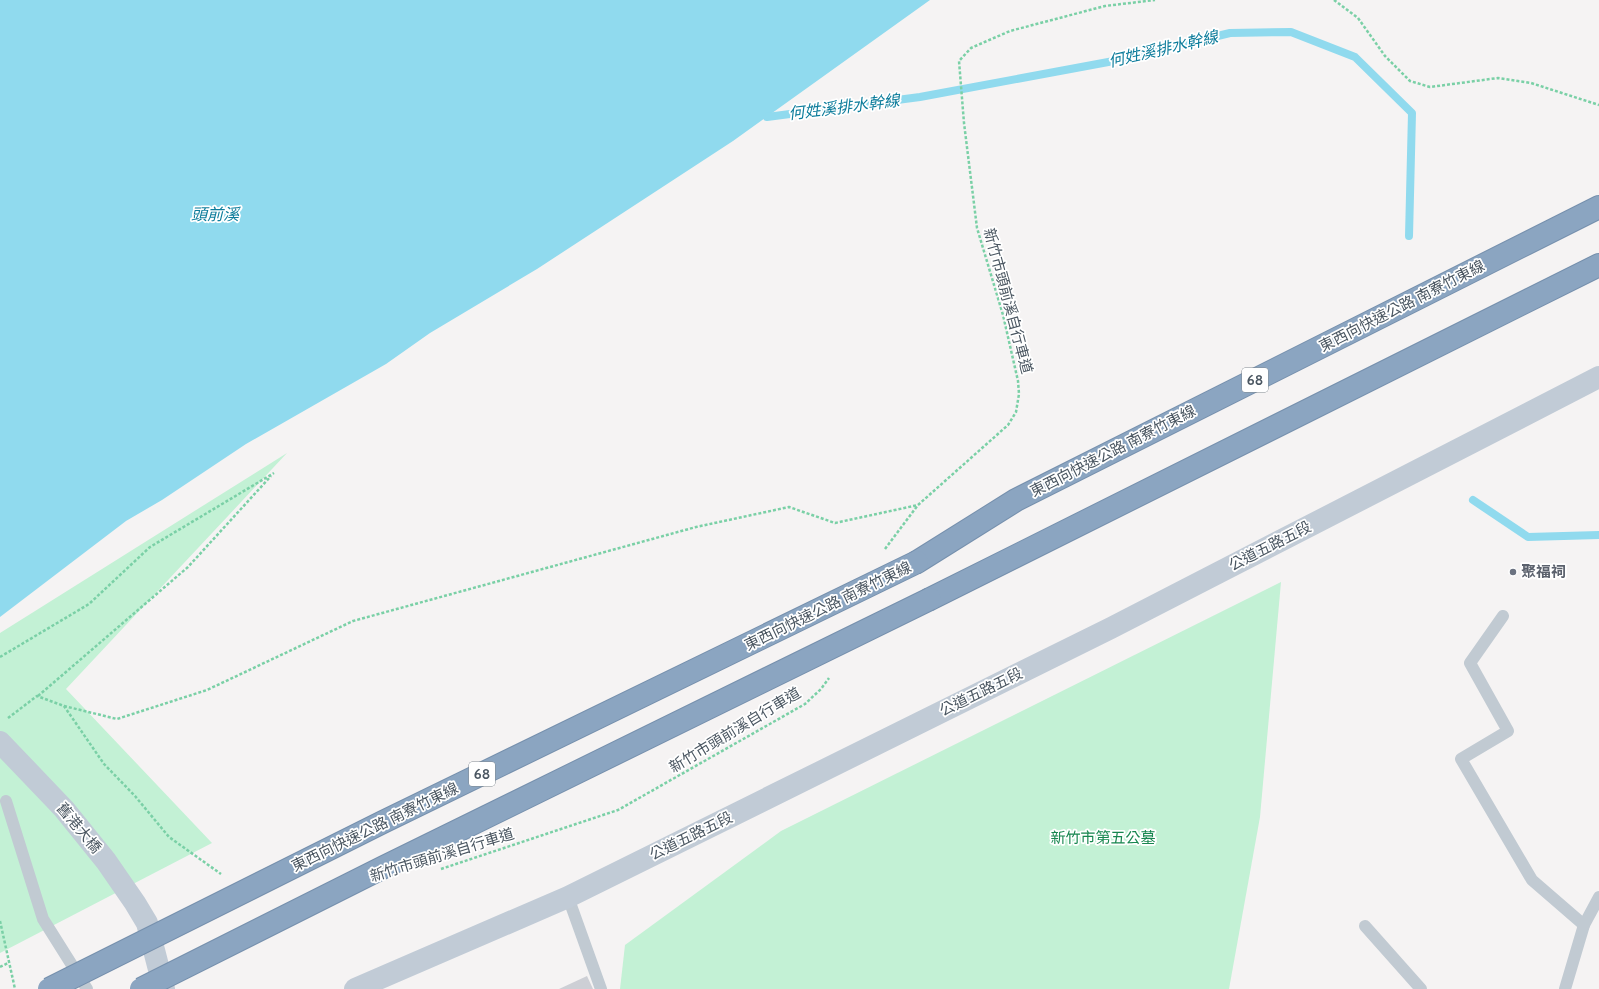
<svg xmlns="http://www.w3.org/2000/svg" width="1599" height="989" viewBox="0 0 1599 989" font-family="Cabin,'Noto Sans TC',sans-serif">
	<style>
		.green { fill: #c3f1d5 }
		.water { fill: #90daee }
		.lines { fill: none; stroke-linecap: round; stroke-linejoin: round }
		.stream { stroke: #90daee; stroke-width: 8 }
		.building { fill: #cdcfd5 }
		.highway-casing { stroke: #7690ad; stroke-width: 24 }
		.path { stroke: #7ad0a6; stroke-width: 2.5; stroke-dasharray: 3 2; stroke-linecap: butt }
		.lane { stroke: #c1cad2; stroke-width: 12 }
		.secondary { stroke: #c1cbd6; stroke-width: 22 }
		.highway { stroke: #8ba5c1; stroke-width: 22 }
		.highway-bridge-casing { stroke: #7690ad; stroke-width: 24; stroke-linecap: butt }
		.highway-bridge { stroke: #8ba5c1; stroke-width: 22 }
		.worship-dot { fill: #6b7280; stroke: #fff; stroke-width: 1.5 }
		.labels { text-anchor: middle; dominant-baseline: central; stroke-width: 3.5; stroke-linejoin: round; paint-order: stroke }
		.shield { fill: #fff; stroke: #808990; stroke-width: 1 }
		.shield-label { font-size: 14px; font-weight: bold; fill: #4a5661 }
		.street-label { font-size: 15px; fill: #4a5661; stroke: #fff }
		.worship-label { font-size: 15px; font-weight: bold; fill: #5b616d; stroke: #fff; text-anchor: start }
		.park-label { font-size: 15px; fill: #17864f; stroke: #fff }
		.water-label { font-size: 16px; font-style: italic; fill: #0c7c9b; stroke: #fff }
	</style>
	<rect width="100%" height="100%" fill="#f5f3f3"/>
	<g class="green">
		<polygon points="287,453 66,689 212,843 0,953 0,633"/>
		<polygon points="1281,582 1260,817 1229,989 620,989 625,945 781,831"/>
	</g>
	<polygon class="water" points="0,0 930,0 733,141 537,269 430,333 386,364 246,444 162,500 126,521 0,617"/>
	<g class="lines">
		<g class="stream">
			<polyline points="767,117 920,97 1119,60 1230,33 1291,32 1355,57 1412,113 1409,236"/>
			<polyline points="1473,500 1528,537 1599,535"/>
		</g>
	</g>
	<polygon class="building" points="587,976 593,989 559,989"/>
	<g class="lines">
		<g class="highway-casing">
			<g id="highway">
				<polyline points="917,562 1016,500 1599,207"/>
				<polyline points="930,599 1599,265"/>
			</g>
		</g>
		<g class="path">
			<polyline points="1334,0 1358,18 1385,56 1410,81 1430,87 1498,78 1531,83 1599,105"/>
			<polyline points="885,549 918,505 1008,425 1016,412 1019,394 1018,381 1003,315 977,228 964,123 959,61 971,48 1010,31 1105,6 1155,0"/>
			<polyline points="0,657 89,604 150,547 274,473"/>
			<polyline points="38,696 188,567 271,476"/>
			<polyline points="64,706 117,719 207,690 353,621 696,527 789,507 835,523 918,505"/>
			<polyline points="8,718 37,696 64,706 104,764 135,796 169,837 221,874"/>
			<polyline points="441,869 618,810 805,704 821,689 829,678"/>
			<polyline points="0,921 15,989"/>
			<polyline points="0,967 8,963"/>
		</g>
		<g class="lane">
			<polyline points="1503,616 1470,663 1508,731 1461,759 1532,880 1584,925"/>
			<polyline points="6,801 43,919 87,989"/>
			<polyline points="568,897 601,989"/>
			<polyline points="1365,926 1421,989"/>
			<polyline points="1565,989 1584,925 1599,897"/>
		</g>
		<g class="secondary">
			<polyline points="0,742 64,809 106,861 135,903 147,923 164,989"/>
			<polyline points="355,989 568,897 1111,628 1599,377"/>
		</g>
		<use href="#highway" class="highway"/>
		<g class="highway-bridge-casing">
			<g id="highway-bridge">
				<polyline points="49,989 383,822 917,562"/>
				<polyline points="141,989 384,867 930,599"/>
			</g>
		</g>
		<use href="#highway-bridge" class="highway-bridge"/>
	</g>
	<circle class="worship-dot" cx="1513" cy="572" r="4"/>
	<g class="labels">
		<g class="shield">
			<rect x="1242" y="368" width="26" height="24" rx="3"/>
			<rect x="469" y="762" width="26" height="24" rx="3"/>
		</g>
		<g class="shield-label">
			<text x="1255" y="380">68</text>
			<text x="482" y="774">68</text>
		</g>
		<g class="street-label">
			<text transform="translate(1008 301) rotate(75)">新竹市頭前溪自行車道</text>
			<text transform="translate(1402 306) rotate(-27)">東西向快速公路 南寮竹東線</text>
			<text transform="translate(1113 451) rotate(-27)">東西向快速公路 南寮竹東線</text>
			<text transform="translate(1270 546) rotate(-27)">公道五路五段</text>
			<text transform="translate(828 606) rotate(-26)">東西向快速公路 南寮竹東線</text>
			<text transform="translate(981 692) rotate(-26)">公道五路五段</text>
			<text transform="translate(735 730) rotate(-31)">新竹市頭前溪自行車道</text>
			<text transform="translate(375 827) rotate(-26)">東西向快速公路 南寮竹東線</text>
			<text transform="translate(79 828) rotate(50)">舊港大橋</text>
			<text transform="translate(691 836) rotate(-26)">公道五路五段</text>
			<text transform="translate(442 855) rotate(-17)">新竹市頭前溪自行車道</text>
		</g>
		<g class="worship-label">
			<text x="1521" y="572">聚福祠</text>
		</g>
		<g class="park-label">
			<text x="1103" y="838">新竹市第五公墓</text>
		</g>
		<g class="water-label">
			<text transform="translate(1163 49) rotate(-13)">何姓溪排水幹線</text>
			<text transform="translate(844 107) rotate(-7)">何姓溪排水幹線</text>
			<text x="215" y="214">頭前溪</text>
		</g>
	</g>
</svg>
